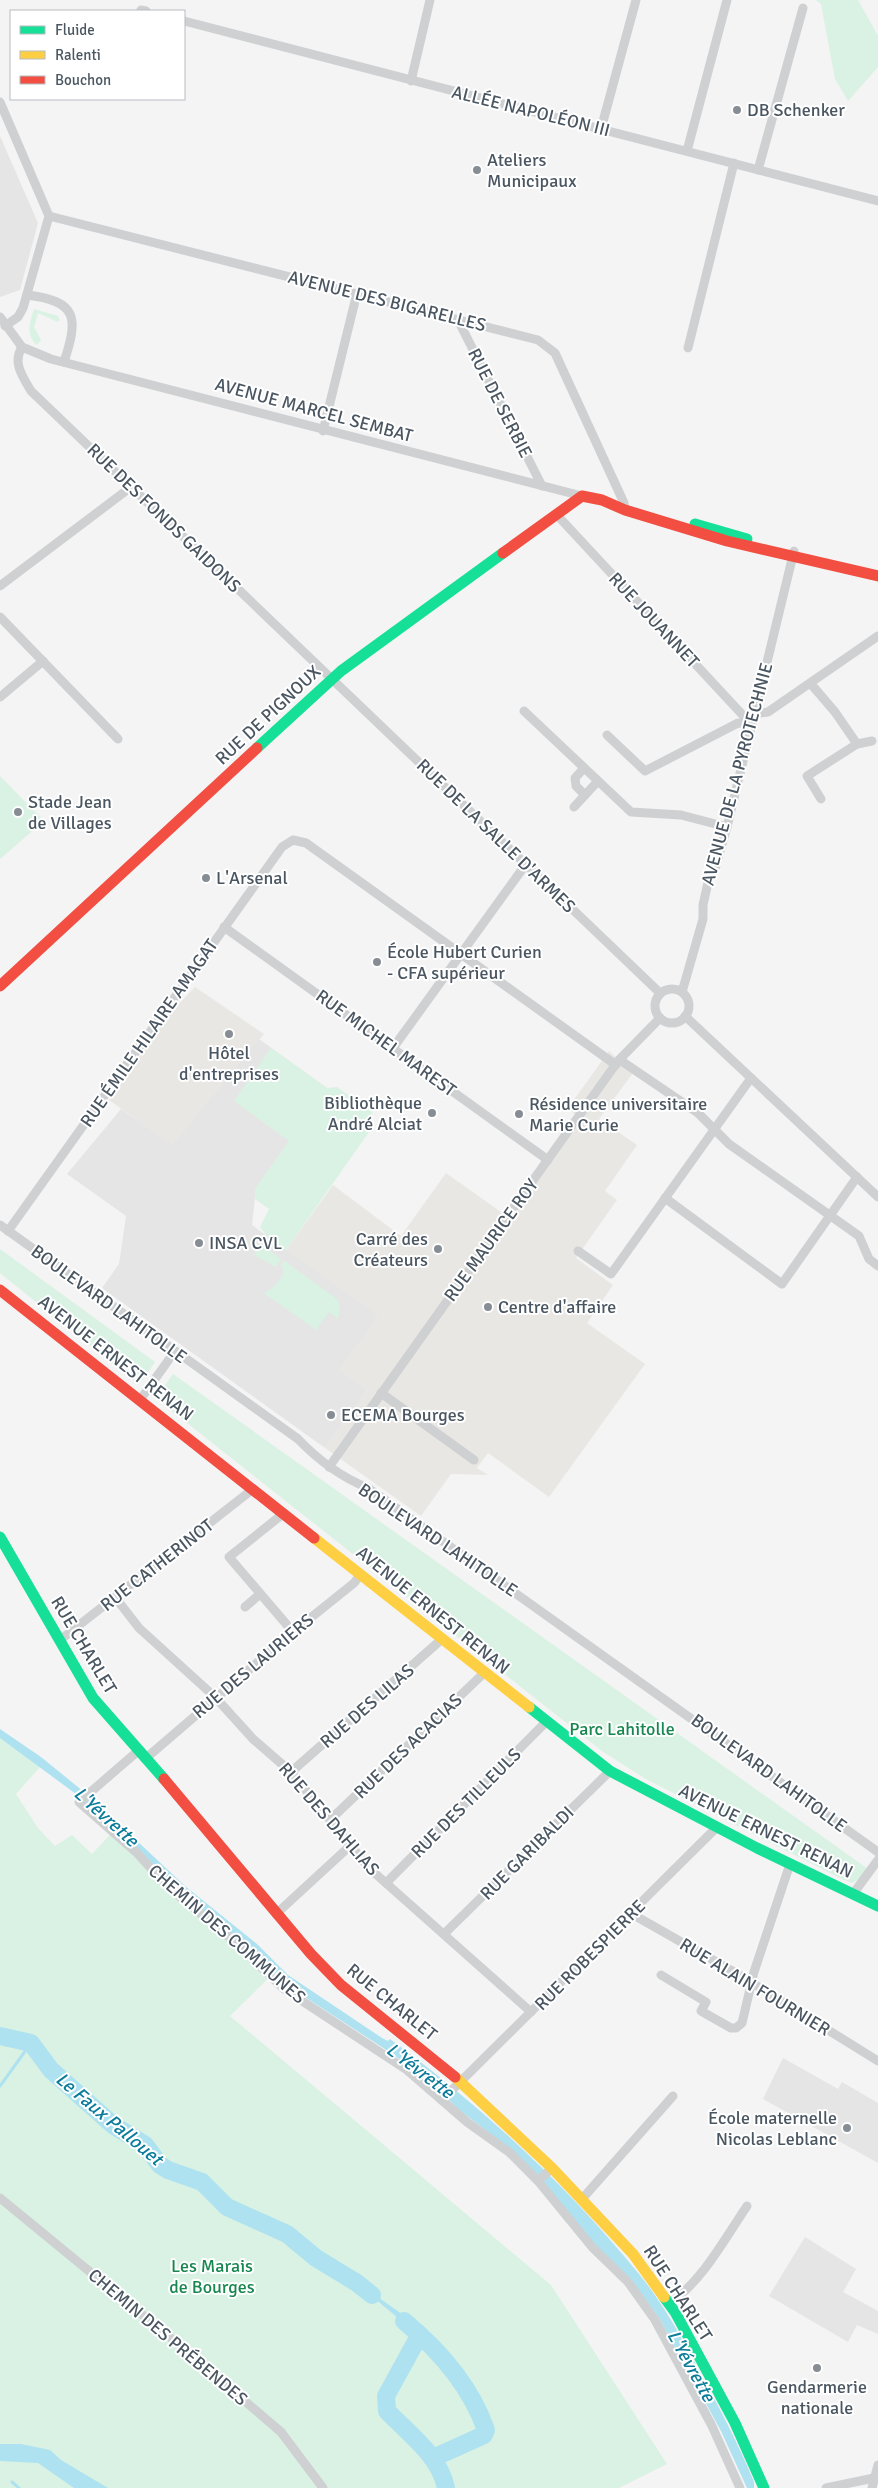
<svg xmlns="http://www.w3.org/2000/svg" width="878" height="2488" viewBox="0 0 878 2488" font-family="Signika,sans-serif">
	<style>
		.commercial { fill: #e8e7e3 }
		.education { fill: #e6e5e6 }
		.green { fill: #d9f2e3 }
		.water { fill: #aee2f0 }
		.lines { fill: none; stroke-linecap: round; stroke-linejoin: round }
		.stream { stroke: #aee2f0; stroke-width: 3 }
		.river { stroke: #aee2f0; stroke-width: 18 }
		.street { stroke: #ced0d2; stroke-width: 9 }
		.fast { stroke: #16e098; stroke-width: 11 }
		.slow { stroke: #ffcf43; stroke-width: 11 }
		.jam { stroke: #f24e42; stroke-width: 11 }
		.poi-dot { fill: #868d94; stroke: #fff; stroke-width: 2 }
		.labels { text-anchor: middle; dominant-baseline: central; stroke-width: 4; stroke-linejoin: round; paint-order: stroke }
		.poi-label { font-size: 18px; fill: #4a5661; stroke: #fff; text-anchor: start }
		.street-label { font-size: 18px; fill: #4a5661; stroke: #fff }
		.park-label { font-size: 18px; fill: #17864f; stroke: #fff }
		.water-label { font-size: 19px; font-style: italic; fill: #0c7c9b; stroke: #fff }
	</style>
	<rect width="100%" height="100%" fill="#f4f4f4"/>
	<g class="commercial">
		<polygon points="195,987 264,1034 173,1146 109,1100 171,1012"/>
		<polygon points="609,1051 633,1073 599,1119 637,1145 605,1191 617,1200 576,1258 613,1285 587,1323 645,1364 549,1497 488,1453 477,1468 488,1475 451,1474 421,1516 325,1448 367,1390 339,1369 286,1250 333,1185 401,1236 446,1173 508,1217 578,1117 568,1108"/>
	</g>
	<g class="education">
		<polygon points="0,136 38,223 20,290 0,297"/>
		<polygon points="259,1039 327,1088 256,1188 252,1225 378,1316 339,1369 367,1390 325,1448 102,1288 119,1264 126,1216 67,1174 121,1109 173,1145"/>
		<polygon points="783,2058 838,2089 842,2082 878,2103 878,2163 763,2099"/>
		<polygon points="805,2237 856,2269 843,2292 878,2311 878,2334 857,2325 848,2342 769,2296"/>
	</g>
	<g class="green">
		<polygon points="816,0 858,0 878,36 878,67 848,101 835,79 821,4"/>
		<path d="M34,309L58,316L60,320L58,322L38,313L34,327L41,340L37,345C25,335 30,322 34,309Z"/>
		<polygon points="0,776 44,821 0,859"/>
		<polygon points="271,1048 327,1088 337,1087 373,1112 361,1125 369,1132 286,1250 267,1236 260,1227 269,1209 255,1199 256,1188 289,1141 234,1101"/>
		<polygon points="259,1243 281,1259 276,1267 254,1255"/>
		<polygon points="0,1249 155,1362 141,1382 137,1383 0,1273"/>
		<path d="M283,1260L337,1299L340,1306L338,1319L329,1312L316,1330L264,1293C274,1288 279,1282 284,1272L281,1267Z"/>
		<polygon points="173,1374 868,1869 861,1878 852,1883 844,1880 644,1778 602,1751 158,1400 157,1396"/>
		<polygon points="0,1732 33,1758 40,1767 16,1794 38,1828 55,1846 72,1835 92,1854 118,1826 274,1966 274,1973 230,2016 551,2285 667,2464 619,2488 0,2488"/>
	</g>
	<g class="water">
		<path d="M0,1729L41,1757L89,1796L185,1886L257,1944L288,1975L382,2038L388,2041L390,2039C481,2106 567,2185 639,2274C663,2303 681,2337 699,2370C719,2407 738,2443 754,2482V2488H747L721,2431L659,2318L631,2280L591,2240L512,2150L458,2109L433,2084L394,2055L288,1986L250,1949L209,1917L80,1797L0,1738Z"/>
		<polygon points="32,2039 51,2062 115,2120 148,2142 164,2163 196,2171 230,2203 286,2227 335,2265 352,2273 382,2300 409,2319 464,2380 480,2405 490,2433 490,2436 440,2456 450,2488 446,2488 445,2478 434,2457 487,2433 480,2412 465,2385 422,2338 350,2278 317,2259 283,2231 230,2210 200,2180 164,2168 145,2146 111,2124 29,2045"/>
		<polygon points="0,2444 21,2444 50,2450 61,2460 108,2488 74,2488 38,2463 0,2461"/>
	</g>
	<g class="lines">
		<g class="stream">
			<polyline points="0,2086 31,2043"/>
			<polyline points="12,2482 19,2488"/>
		</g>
		<g class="river">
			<polyline points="0,2036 31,2043 51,2070 113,2125 145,2145 160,2165 168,2170 202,2182 227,2207 287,2234 316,2258 357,2283 372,2295"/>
			<path d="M404,2321C439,2350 471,2387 486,2430L484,2435L433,2458"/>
			<path d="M419,2336L386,2396L387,2411C409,2434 439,2455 446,2488"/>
		</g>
		<g class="street">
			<polyline points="141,10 146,11"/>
			<polyline points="184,21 878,201"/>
			<polyline points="411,81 430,0"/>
			<polyline points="0,102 49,216 23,308 18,317 5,326"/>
			<polyline points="601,129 636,0"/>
			<polyline points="687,151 727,0"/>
			<polyline points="758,170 803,8"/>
			<polyline points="49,216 538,340 555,353 624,503 625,510"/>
			<path d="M27,295C79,301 78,319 64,362"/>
			<polyline points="0,317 22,347 51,359 582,496"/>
			<polyline points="458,320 542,486"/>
			<path d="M22,347C12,363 23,377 31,391L660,993"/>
			<polyline points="688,348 734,163"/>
			<polyline points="323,431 357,293"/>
			<polyline points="557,515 751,724"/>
			<polyline points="0,586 131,487"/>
			<polyline points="0,617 118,739"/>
			<polyline points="811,684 835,712 857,744 872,741"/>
			<polyline points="0,697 43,661"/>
			<polyline points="524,711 631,812 681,815 727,827"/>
			<polyline points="753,714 768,712 878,636"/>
			<polyline points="607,735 645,771 738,723 751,724"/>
			<polyline points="584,768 575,778 576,786 585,795"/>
			<polyline points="821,799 807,776 857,744"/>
			<polyline points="574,807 598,781"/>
			<polyline points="224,927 548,1160"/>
			<circle cx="672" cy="1006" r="17"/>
			<polyline points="682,992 703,919 703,905 709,878 714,872 727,827 794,551"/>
			<polyline points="685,1016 878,1197"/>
			<polyline points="393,1048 526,864"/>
			<polyline points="620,1060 698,1113 729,1144 859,1236 869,1259 878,1266"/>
			<polyline points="665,1198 782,1284 857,1177"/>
			<path d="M0,1225L298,1439C318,1460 341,1477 368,1488L878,1852"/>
			<polyline points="8,1231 282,847 293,840 306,843 616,1065"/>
			<polyline points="578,1251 611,1274 751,1078"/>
			<polyline points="381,1393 474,1460"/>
			<polyline points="140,1400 175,1351"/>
			<polyline points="329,1467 618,1061 660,1018"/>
			<polyline points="284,1513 229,1557 293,1632"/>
			<polyline points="115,1597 139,1628 215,1697 253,1739 291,1772 369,1868 531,2012"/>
			<polyline points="245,1607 260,1594"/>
			<polyline points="60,1640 253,1489"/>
			<polyline points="138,1751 79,1802 136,1852 168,1887 234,1941 284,1989 407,2070 467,2122 509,2152 538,2181 592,2247 628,2282 655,2320 711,2424 740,2488"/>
			<polyline points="145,1759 293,1632 354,1583 361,1574"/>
			<polyline points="291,1772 442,1639"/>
			<polyline points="331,1819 484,1673"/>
			<polyline points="386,1883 546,1722"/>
			<polyline points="853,1894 878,1860"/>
			<polyline points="276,1914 351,1845"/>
			<polyline points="632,1914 741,1976 878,2061"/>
			<polyline points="444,1934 610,1771"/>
			<polyline points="661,1975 706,2002 701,2011 731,2028 736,2028 742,2023 754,1972 790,1864"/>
			<polyline points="442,2100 717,1827"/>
			<polyline points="538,2181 552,2168"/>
			<polyline points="0,2198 184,2349 281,2432 323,2488"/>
			<polyline points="582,2199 673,2096"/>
			<path d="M669,2304C703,2280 724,2240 747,2206"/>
			<polyline points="826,2488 874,2478"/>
			<polyline points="872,2488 878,2465"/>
		</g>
		<g class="fast">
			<polyline points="695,524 747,539"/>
			<polyline points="257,748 341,671 503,553"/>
			<polyline points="0,1537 93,1698 164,1779"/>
			<polyline points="529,1707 610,1771 757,1848 878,1906"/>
			<polyline points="664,2297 675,2312 735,2423 764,2488"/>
		</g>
		<g class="slow">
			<polyline points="314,1538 529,1707"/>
			<polyline points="455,2077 552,2168 633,2254 664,2297"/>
		</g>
		<g class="jam">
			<polyline points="503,553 582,496 602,500 625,510 727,541 878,576"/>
			<polyline points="0,986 257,748"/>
			<polyline points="0,1290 314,1538"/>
			<polyline points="164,1779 311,1954 341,1985 455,2077"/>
		</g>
	</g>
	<g class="poi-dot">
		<circle cx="737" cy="110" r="5"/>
		<circle cx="477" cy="170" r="5"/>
		<circle cx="18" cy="812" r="5"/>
		<circle cx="206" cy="878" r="5"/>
		<circle cx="377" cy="962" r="5"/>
		<circle cx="229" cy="1034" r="5"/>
		<circle cx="432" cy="1113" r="5"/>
		<circle cx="519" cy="1114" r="5"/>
		<circle cx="199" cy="1243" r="5"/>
		<circle cx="438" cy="1249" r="5"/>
		<circle cx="488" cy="1307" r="5"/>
		<circle cx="331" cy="1415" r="5"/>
		<circle cx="847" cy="2128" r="5"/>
		<circle cx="817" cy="2368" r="5"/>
	</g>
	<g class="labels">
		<g class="poi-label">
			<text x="747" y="110">DB Schenker</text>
			<text x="487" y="160">Ateliers<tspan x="487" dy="21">Municipaux</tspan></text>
			<text x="28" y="802">Stade Jean<tspan x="28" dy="21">de Villages</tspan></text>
			<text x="216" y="878">L'Arsenal</text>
			<text x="387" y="952">École Hubert Curien<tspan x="387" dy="21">- CFA supérieur</tspan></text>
			<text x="229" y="1053" text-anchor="middle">Hôtel<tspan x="229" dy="21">d'entreprises</tspan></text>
			<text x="422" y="1103" text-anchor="end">Bibliothèque<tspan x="422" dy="21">André Alciat</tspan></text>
			<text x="529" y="1104">Résidence universitaire<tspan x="529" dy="21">Marie Curie</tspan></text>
			<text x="428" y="1239" text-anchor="end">Carré des<tspan x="428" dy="21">Créateurs</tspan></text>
			<text x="209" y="1243">INSA CVL</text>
			<text x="498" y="1307">Centre d'affaire</text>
			<text x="341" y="1415">ECEMA Bourges</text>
			<text x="837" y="2118" text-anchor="end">École maternelle<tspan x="837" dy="21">Nicolas Leblanc</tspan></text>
			<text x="817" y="2387" text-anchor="middle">Gendarmerie<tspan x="817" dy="21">nationale</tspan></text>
		</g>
		<g class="street-label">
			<text transform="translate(531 111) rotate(14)">ALLÉE NAPOLÉON III</text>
			<text transform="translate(387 301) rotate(14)">AVENUE DES BIGARELLES</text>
			<text transform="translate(500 403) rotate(63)">RUE DE SERBIE</text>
			<text transform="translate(314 410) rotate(15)">AVENUE MARCEL SEMBAT</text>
			<text transform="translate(164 518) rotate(44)">RUE DES FONDS GAIDONS</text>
			<text transform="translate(654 620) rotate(47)">RUE JOUANNET</text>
			<text transform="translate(268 715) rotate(-43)">RUE DE PIGNOUX</text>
			<text transform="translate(737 774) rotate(-75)">AVENUE DE LA PYROTECHNIE</text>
			<text transform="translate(496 836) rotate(44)">RUE DE LA SALLE D'ARMES</text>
			<text transform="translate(149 1033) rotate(-55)">RUE ÉMILE HILAIRE AMAGAT</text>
			<text transform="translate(386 1043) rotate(36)">RUE MICHEL MAREST</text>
			<text transform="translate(491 1240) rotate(-54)">RUE MAURICE ROY</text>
			<text transform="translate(109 1304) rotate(36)">BOULEVARD LAHITOLLE</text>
			<text transform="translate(116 1358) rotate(38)">AVENUE ERNEST RENAN</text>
			<text transform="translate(438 1540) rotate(34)">BOULEVARD LAHITOLLE</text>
			<text transform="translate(157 1565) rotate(-38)">RUE CATHERINOT</text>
			<text transform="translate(433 1610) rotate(39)">AVENUE ERNEST RENAN</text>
			<text transform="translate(84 1645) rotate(59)">RUE CHARLET</text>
			<text transform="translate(253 1666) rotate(-40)">RUE DES LAURIERS</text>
			<text transform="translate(367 1706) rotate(-41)">RUE DES LILAS</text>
			<text transform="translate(408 1746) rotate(-44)">RUE DES ACACIAS</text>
			<text transform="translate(769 1773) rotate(36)">BOULEVARD LAHITOLLE</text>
			<text transform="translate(466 1803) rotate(-45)">RUE DES TILLEULS</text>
			<text transform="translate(329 1819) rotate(49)">RUE DES DAHLIAS</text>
			<text transform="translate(766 1831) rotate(26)">AVENUE ERNEST RENAN</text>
			<text transform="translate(527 1853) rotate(-45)">RUE GARIBALDI</text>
			<text transform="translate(227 1934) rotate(41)">CHEMIN DES COMMUNES</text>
			<text transform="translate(590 1955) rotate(-45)">RUE ROBESPIERRE</text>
			<text transform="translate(755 1987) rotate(31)">RUE ALAIN FOURNIER</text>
			<text transform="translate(392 2002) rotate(39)">RUE CHARLET</text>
			<text transform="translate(678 2293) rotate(57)">RUE CHARLET</text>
			<text transform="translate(168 2337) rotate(40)">CHEMIN DES PRÉBENDES</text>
		</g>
		<g class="park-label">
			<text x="622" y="1729">Parc Lahitolle</text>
			<text x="212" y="2266">Les Marais<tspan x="212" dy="21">de Bourges</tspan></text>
		</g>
		<g class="water-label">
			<text transform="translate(106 1817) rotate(42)">L'Yévrette</text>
			<text transform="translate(420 2071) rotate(37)">L'Yévrette</text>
			<text transform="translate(109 2119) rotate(40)">Le Faux Pallouet</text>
			<text transform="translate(691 2366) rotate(61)">L'Yévrette</text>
		</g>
	</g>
	<rect x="10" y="10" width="175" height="90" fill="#ffffff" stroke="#b7bbc0"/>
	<rect x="20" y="26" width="25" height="8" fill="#16e098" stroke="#b7bbc0"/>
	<text x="55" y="35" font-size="15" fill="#4a5661">Fluide</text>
	<rect x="20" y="51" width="25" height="8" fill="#ffcf43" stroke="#b7bbc0"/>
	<text x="55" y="60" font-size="15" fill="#4a5661">Ralenti</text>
	<rect x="20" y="76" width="25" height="8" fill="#f24e42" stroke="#b7bbc0"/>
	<text x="55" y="85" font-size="15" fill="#4a5661">Bouchon</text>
</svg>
